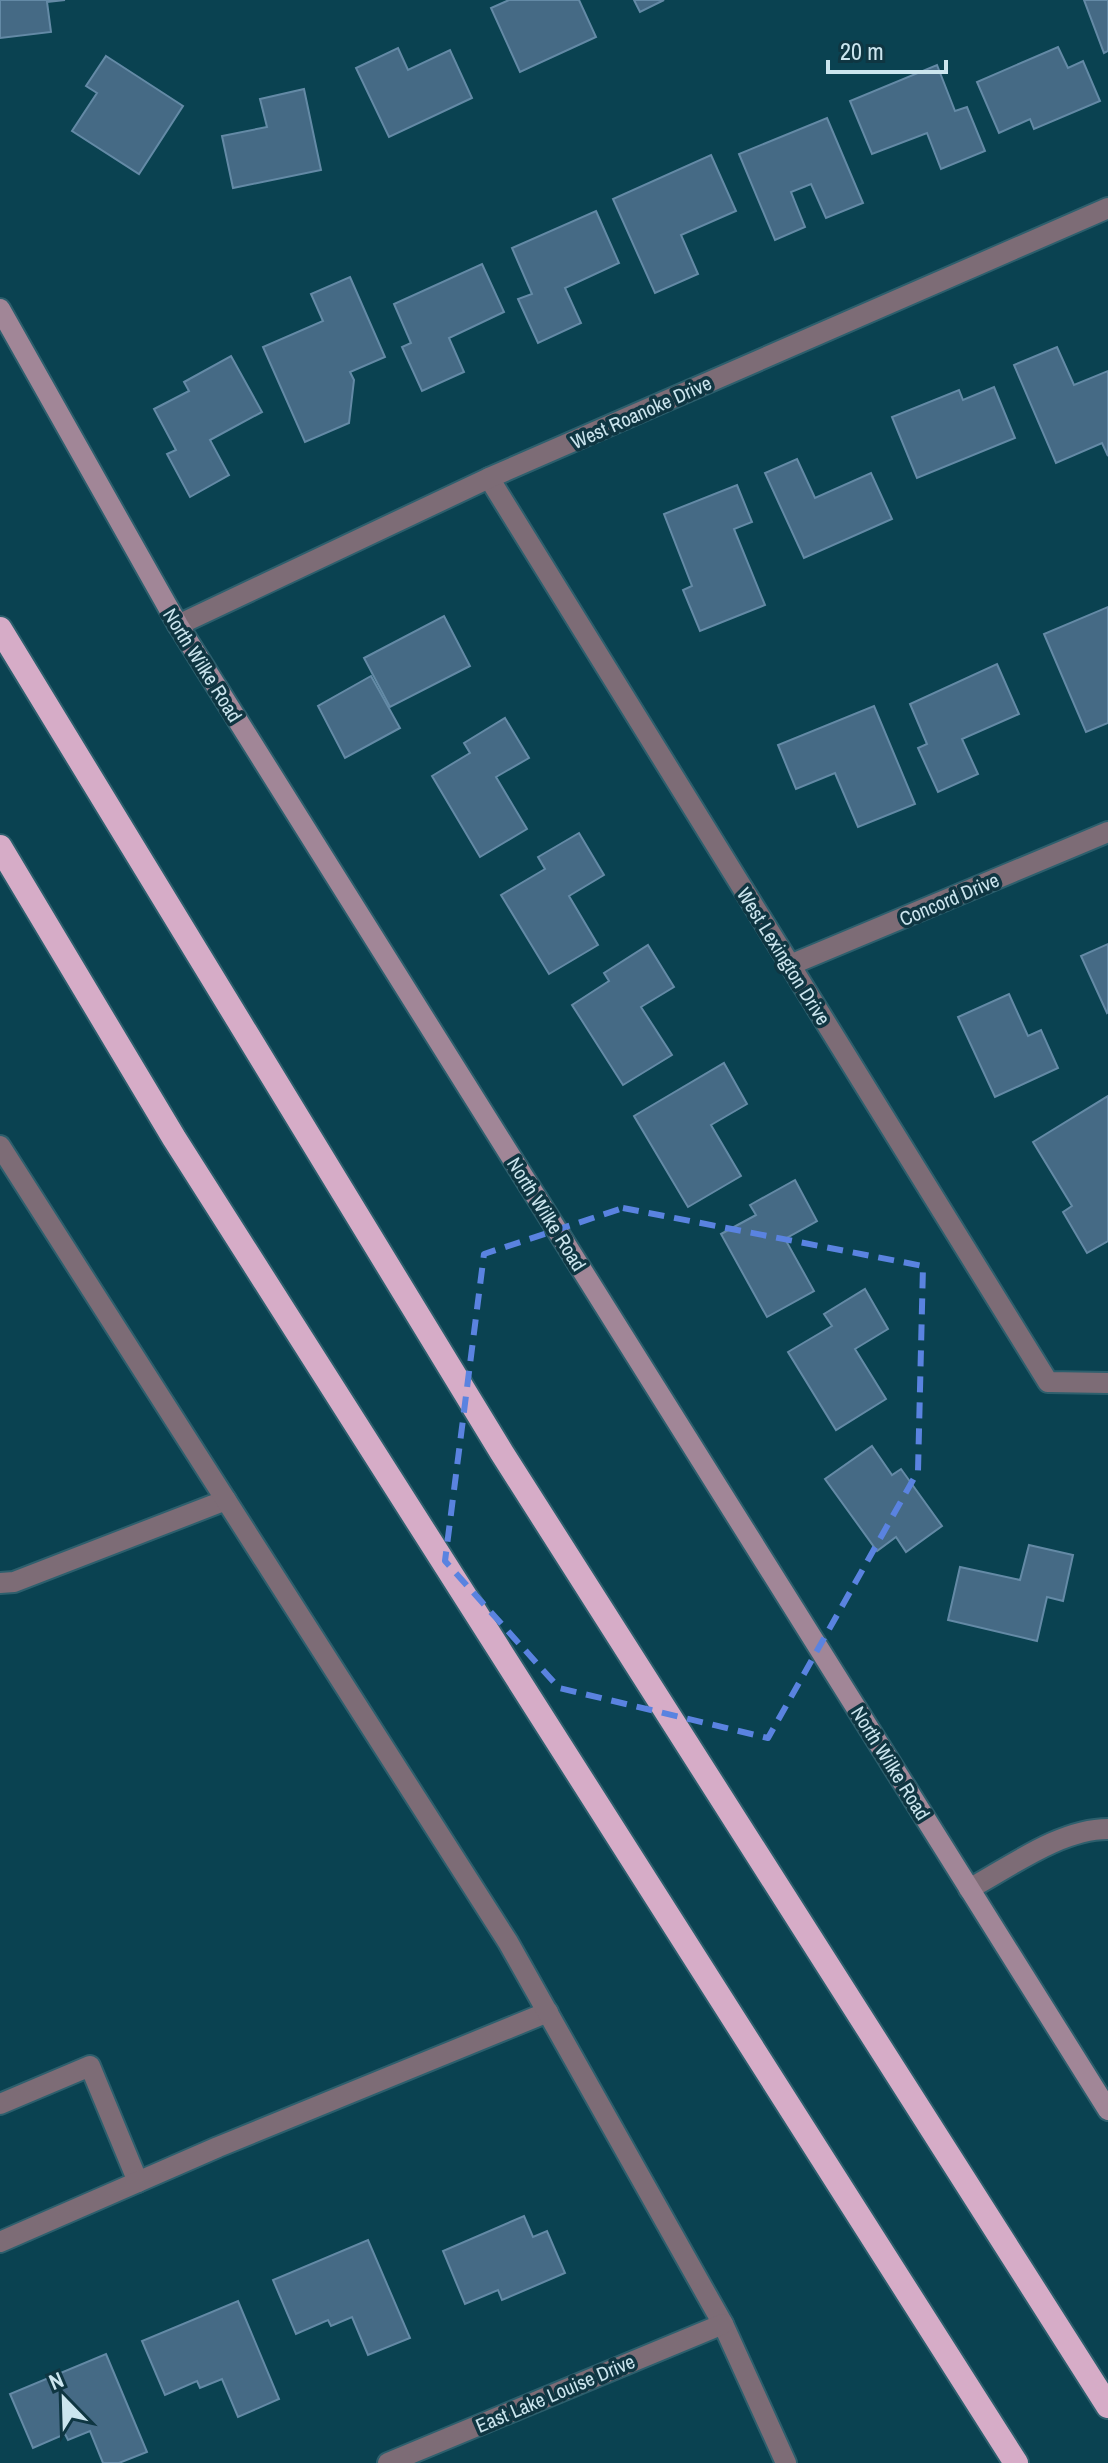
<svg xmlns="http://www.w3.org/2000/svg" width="1108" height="2463" viewBox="0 0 1108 2463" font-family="'Archivo Narrow',sans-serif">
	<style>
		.building { fill: #456a85; stroke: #648aa6; stroke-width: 2 }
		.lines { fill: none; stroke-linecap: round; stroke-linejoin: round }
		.lane-casing { stroke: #2d5f6d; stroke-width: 24 }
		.street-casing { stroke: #2d5f6d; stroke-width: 24 }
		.secondary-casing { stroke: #2d5f6d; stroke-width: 24 }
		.highway-casing { stroke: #2d5f6d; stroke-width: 28 }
		.lane { stroke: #7d6c76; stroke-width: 20 }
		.street { stroke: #7d6c76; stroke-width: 20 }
		.secondary { stroke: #a18697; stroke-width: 20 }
		.highway { stroke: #d6acc7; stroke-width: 24 }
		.marked { fill: none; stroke: #5a83e0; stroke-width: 6; stroke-dasharray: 16 10; stroke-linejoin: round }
		.labels { text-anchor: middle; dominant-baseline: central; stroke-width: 7; stroke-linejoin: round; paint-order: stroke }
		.street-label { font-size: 20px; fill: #cbe5ee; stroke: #0f3642 }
	</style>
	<rect width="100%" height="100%" fill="#0a4251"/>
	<g class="building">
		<polygon points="0,0 65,0 47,2 51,32 0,38"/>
		<polygon points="509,0 579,0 596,37 520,72 491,8"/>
		<polygon points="634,0 664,0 640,12"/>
		<polygon points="1084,0 1108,0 1108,51 1104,53"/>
		<polygon points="1058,47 1068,68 1083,61 1100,101 1034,129 1030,119 999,133 977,82"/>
		<polygon points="398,48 408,70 450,50 472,98 389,137 356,68"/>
		<polygon points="106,56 183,106 139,174 72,131 97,93 86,86"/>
		<polygon points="937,65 955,111 967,107 985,151 941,169 927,133 872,154 850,101"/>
		<polygon points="304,89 321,170 233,188 222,136 267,127 260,99"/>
		<polygon points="827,118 863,203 826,218 811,184 791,192 805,227 775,240 739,154"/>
		<polygon points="711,155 736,211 681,235 698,274 655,293 613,199"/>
		<polygon points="596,211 619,263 565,288 581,323 538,343 518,299 532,294 512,248"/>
		<polygon points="482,264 504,312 449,338 464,372 422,391 402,347 411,343 394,304"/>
		<polygon points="350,277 385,357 350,372 354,380 349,423 305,442 263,347 323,321 311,294"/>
		<polygon points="1057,347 1074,385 1108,371 1108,456 1102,443 1056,463 1014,365"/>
		<polygon points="231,356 262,412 210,440 229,475 190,497 167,454 176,450 154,409 189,391 184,382"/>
		<polygon points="994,387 1015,438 917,478 892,417 959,390 963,400"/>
		<polygon points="797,459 815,498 871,473 892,519 804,558 765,473"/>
		<polygon points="737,485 752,522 734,529 765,605 700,631 683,590 692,586 664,514"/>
		<polygon points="1108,607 1108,723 1086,732 1044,634"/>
		<polygon points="444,616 470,666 390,707 364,658"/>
		<polygon points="997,664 1019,714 962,739 978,774 938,792 918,748 927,744 910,704"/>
		<polygon points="371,676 400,728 345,758 318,706"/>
		<polygon points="874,706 915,804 858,827 835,773 796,789 778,745"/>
		<polygon points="505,718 529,758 496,777 527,829 480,857 432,776 470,753 464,743"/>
		<polygon points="579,833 604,875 569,896 598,945 549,974 501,895 545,869 538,857"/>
		<polygon points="1108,944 1108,1012 1107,1013 1081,956"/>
		<polygon points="648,945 674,987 641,1007 672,1055 623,1085 572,1005 609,981 604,973"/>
		<polygon points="1009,994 1028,1036 1041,1030 1058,1068 995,1097 958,1017"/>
		<polygon points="724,1063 747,1104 711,1125 741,1176 688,1207 634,1116"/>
		<polygon points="1108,1096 1108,1241 1087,1253 1063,1212 1072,1206 1033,1142"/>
		<polygon points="795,1180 817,1221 785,1239 814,1291 767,1317 721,1234 756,1215 750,1205"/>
		<polygon points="865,1289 888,1329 855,1349 886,1399 836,1430 788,1352 832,1326 824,1314"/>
		<polygon points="872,1446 892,1475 901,1469 942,1526 906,1552 896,1537 877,1551 825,1479"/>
		<polygon points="1029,1545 1073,1555 1063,1601 1047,1597 1037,1641 948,1620 960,1567 1020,1580"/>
		<polygon points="524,2216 533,2237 547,2231 565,2273 502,2300 498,2290 465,2304 443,2251"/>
		<polygon points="368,2240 410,2338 368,2355 352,2317 331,2326 328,2320 296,2334 273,2280"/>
		<polygon points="238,2301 279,2399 238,2417 222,2379 200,2388 197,2381 165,2395 142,2341"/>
		<polygon points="106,2354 147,2452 119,2463 103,2463 90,2431 68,2440 65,2434 33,2448 10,2394"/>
	</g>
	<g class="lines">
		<g class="lane-casing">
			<g id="lane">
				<polyline points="0,1583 14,1582 226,1500"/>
				<path d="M969,1889C1010,1867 1060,1829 1108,1829"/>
				<polyline points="0,2104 90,2066 138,2182"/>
				<polyline points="0,2242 218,2147 548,2012"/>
			</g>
		</g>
		<g class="street-casing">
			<g id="street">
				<polyline points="489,478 1048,1382 1108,1383"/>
				<polyline points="178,625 489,478 1108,208"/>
				<polyline points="790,965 1108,832"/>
				<polyline points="0,1146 508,1942 723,2324 786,2463"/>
				<polyline points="388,2463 723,2324"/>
			</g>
		</g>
		<g class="secondary-casing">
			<polyline id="secondary" points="0,309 178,625 1108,2110"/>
		</g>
		<g class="highway-casing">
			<g id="highway">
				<polyline points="0,629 502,1453 1108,2406"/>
				<polyline points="0,847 174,1138 1016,2463"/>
			</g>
		</g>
		<use href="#lane" class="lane"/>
		<use href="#street" class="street"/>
		<use href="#secondary" class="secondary"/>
		<use href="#highway" class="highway"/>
	</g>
	<path class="marked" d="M623,1208L923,1266L918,1471L768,1738L559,1688L445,1561L484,1254Z"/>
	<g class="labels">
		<g class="street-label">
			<text transform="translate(641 412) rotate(-24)">West Roanoke Drive</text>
			<text transform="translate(203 665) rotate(58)">North Wilke Road</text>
			<text transform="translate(949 899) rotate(-23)">Concord Drive</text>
			<text transform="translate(784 956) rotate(58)">West Lexington Drive</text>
			<text transform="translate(547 1214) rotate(58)">North Wilke Road</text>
			<text transform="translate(891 1763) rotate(58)">North Wilke Road</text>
			<text transform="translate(555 2393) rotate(-23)">East Lake Louise Drive</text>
		</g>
	</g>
	<g transform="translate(64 2399) rotate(337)" stroke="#0f3642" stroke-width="6" paint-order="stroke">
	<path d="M0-6L14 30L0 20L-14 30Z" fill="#cbe5ee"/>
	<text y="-12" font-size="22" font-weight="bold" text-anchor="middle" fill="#cbe5ee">N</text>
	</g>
	<path d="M828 60v12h118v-12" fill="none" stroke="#cbe5ee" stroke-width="4"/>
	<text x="840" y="60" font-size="24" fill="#cbe5ee" stroke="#0f3642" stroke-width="6" paint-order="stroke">20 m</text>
</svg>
